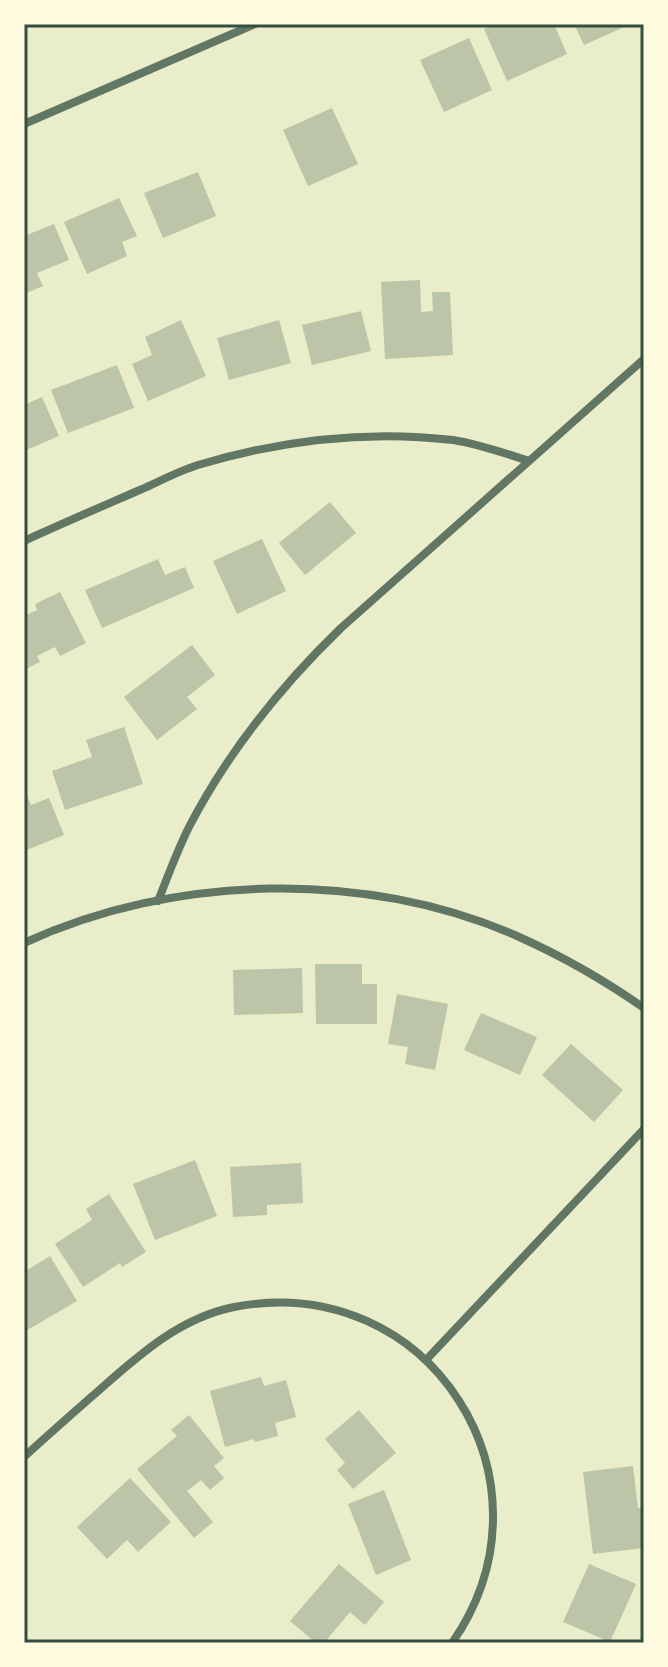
<svg xmlns="http://www.w3.org/2000/svg" width="668" height="1667" viewBox="0 0 668 1667" font-family="'Varela Round',sans-serif">
	<style>
		.building { fill: #bcc5a7 }
		.lines { fill: none; stroke-linecap: round; stroke-linejoin: round }
		.minor { stroke: #617663; stroke-width: 8 }
		.neatline { fill: none; stroke: #344e41; stroke-width: 3 }
	</style>
	<rect width="100%" height="100%" fill="#e9edc9"/>
	<g class="building">
		<polygon points="496,24 554,24 567,54 507,81 484,29"/>
		<polygon points="574,24 631,24 584,45"/>
		<polygon points="469,38 492,90 444,112 420,60"/>
		<polygon points="332,108 358,164 308,186 283,130"/>
		<polygon points="198,172 216,216 163,238 144,193"/>
		<polygon points="119,198 137,236 122,242 127,256 87,274 64,222"/>
		<polygon points="54,224 69,260 37,273 43,286 24,294 24,236"/>
		<polygon points="420,280 421,312 433,311 432,292 450,292 453,355 385,359 381,282"/>
		<polygon points="361,311 371,351 312,365 302,325"/>
		<polygon points="181,320 206,376 148,401 132,364 152,355 145,337"/>
		<polygon points="279,320 291,363 229,380 217,338"/>
		<polygon points="117,365 134,408 68,433 51,390"/>
		<polygon points="42,397 59,436 24,451 24,405"/>
		<polygon points="330,502 356,533 305,575 279,543"/>
		<polygon points="262,539 286,591 237,614 213,561"/>
		<polygon points="158,559 165,575 185,567 194,588 102,628 85,590"/>
		<polygon points="60,592 86,643 60,656 55,647 37,656 40,662 24,670 24,616 37,610 35,604"/>
		<polygon points="192,645 215,675 187,697 197,709 157,740 124,697"/>
		<polygon points="124,727 143,784 65,810 52,771 92,757 86,740"/>
		<polygon points="24,787 31,805 49,798 64,835 24,851"/>
		<polygon points="315,964 362,964 362,984 377,984 377,1024 316,1024"/>
		<polygon points="302,968 303,1013 234,1015 233,970"/>
		<polygon points="397,994 448,1004 435,1070 405,1064 408,1047 388,1044"/>
		<polygon points="481,1013 537,1037 520,1075 464,1050"/>
		<polygon points="571,1044 623,1090 594,1122 542,1075"/>
		<polygon points="195,1160 217,1216 155,1240 133,1184"/>
		<polygon points="301,1163 303,1203 267,1205 267,1215 233,1217 230,1167"/>
		<polygon points="109,1194 146,1252 122,1267 120,1263 83,1287 55,1244 92,1220 86,1209"/>
		<polygon points="50,1256 77,1301 24,1332 24,1272"/>
		<polygon points="261,1377 264,1386 286,1380 296,1417 275,1423 278,1436 255,1442 254,1439 225,1447 210,1391"/>
		<polygon points="359,1410 396,1453 353,1489 337,1470 345,1463 325,1439"/>
		<polygon points="189,1415 224,1458 214,1466 224,1478 210,1490 201,1480 187,1491 213,1522 194,1538 137,1469 177,1436 171,1430"/>
		<polygon points="633,1466 638,1508 644,1507 644,1548 593,1554 583,1472"/>
		<polygon points="130,1478 171,1522 138,1552 127,1540 107,1559 77,1527"/>
		<polygon points="384,1490 411,1560 376,1575 348,1504"/>
		<polygon points="339,1564 384,1602 365,1625 350,1612 324,1643 316,1643 290,1621"/>
		<polygon points="589,1564 636,1584 610,1642 563,1622"/>
	</g>
	<g class="lines">
		<g class="minor">
			<polyline points="24,124 255,24"/>
			<path d="M24,541C63,523 103,506 142,489C160,481 179,471 198,465C281,440 367,430 453,440C479,444 504,453 529,461"/>
			<path d="M158,901C168,876 177,851 189,827C228,752 280,687 341,628L644,359"/>
			<path d="M24,943C173,874 366,869 517,936C562,956 604,980 644,1008"/>
			<polyline points="426,1360 644,1129"/>
			<path d="M24,1457C48,1435 72,1414 97,1392C138,1356 179,1318 234,1307C429,1269 565,1481 452,1643"/>
		</g>
	</g>
	<rect width="668" height="1667" fill="none" stroke="#fefae0" stroke-width="52"/>
	<rect x="26" y="26" width="616" height="1615" class="neatline"/>
</svg>
